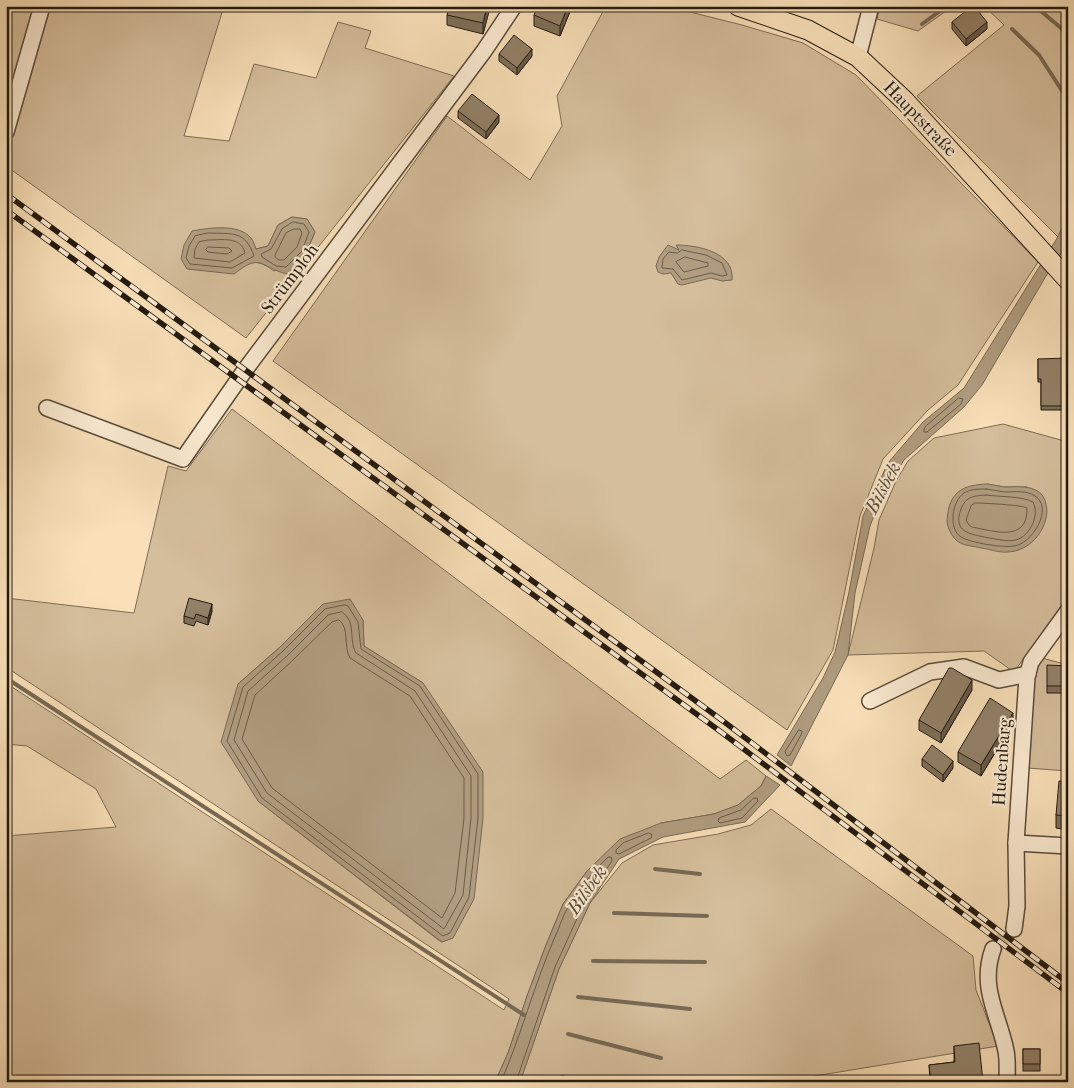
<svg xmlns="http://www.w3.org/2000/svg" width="1074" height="1088" viewBox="0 0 1074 1088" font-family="'IM FELL French Canon',serif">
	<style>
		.green { fill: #d5be9c; stroke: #7c6c56; fill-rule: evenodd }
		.water { fill: #b09d80; stroke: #786954 }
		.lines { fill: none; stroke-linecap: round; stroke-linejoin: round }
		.shore { stroke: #6a5c48; stroke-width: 1 }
		.stream { stroke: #786954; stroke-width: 4 }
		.minor-tunnel { stroke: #ceb897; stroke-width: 15; stroke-dasharray: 15 8; stroke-linecap: butt }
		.minor-casing { stroke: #584c3b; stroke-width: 18 }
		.major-casing { stroke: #231a11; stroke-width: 21 }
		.minor { stroke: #fbebd2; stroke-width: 15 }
		.major { stroke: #f9e0b9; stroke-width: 19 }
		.rail-casing { stroke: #231a11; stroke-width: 5.5 }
		.rail { stroke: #fbebd2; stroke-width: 4; stroke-dasharray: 11; stroke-linecap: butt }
		.wall { fill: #7e6f59; stroke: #231a11 }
		.shaded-wall { fill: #665a49; stroke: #231a11 }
		.building { fill: #928168; stroke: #231a11 }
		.labels { text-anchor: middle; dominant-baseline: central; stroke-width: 4.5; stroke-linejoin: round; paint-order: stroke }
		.street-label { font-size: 18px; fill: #231a11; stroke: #fbebd2 }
		.water-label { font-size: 19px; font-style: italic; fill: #5b4e3d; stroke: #fbebd2 }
	</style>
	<rect width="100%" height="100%" fill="#f9e0b9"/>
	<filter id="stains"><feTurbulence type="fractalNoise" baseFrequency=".004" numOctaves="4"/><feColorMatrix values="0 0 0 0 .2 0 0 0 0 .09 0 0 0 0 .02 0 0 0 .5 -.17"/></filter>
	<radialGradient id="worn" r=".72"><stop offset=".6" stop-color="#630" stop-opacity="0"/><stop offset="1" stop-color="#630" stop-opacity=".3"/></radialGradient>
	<g class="green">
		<path d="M6,6H224L184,136L229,141L254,64L316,78L338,22L371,31L365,48L454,76L246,338L6,166ZM292,217L307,219L315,232L306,253L274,271C256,258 250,261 233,273L251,238L256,249L268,246L278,225Z"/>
		<polygon points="606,6 666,6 742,25 803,43 856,75 1038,262 958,385 928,410 883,459 860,516 833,650 787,730 273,361 447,116 530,180 562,126 557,96"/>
		<polygon points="880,6 953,6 918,31 877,19"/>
		<polygon points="984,6 1068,6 1068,247 917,96 1004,25"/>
		<path d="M232,409L720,779L746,760L766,776L761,786L738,805L714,814L661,823L587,871L563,904L546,945L527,996L508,1053L495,1082H6V836L116,827L96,789L27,746L6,744V683L504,1010L509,999L6,667V598L134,613L168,466L186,471ZM363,620L364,646L423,683L453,938L441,942L258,801L238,684L280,647Z"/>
		<path d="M1003,424L1068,442V596L1014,672L984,651L848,655L874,548L879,520L896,481L908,461L934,438ZM987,484L1004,487H1027L947,519Z"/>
		<polygon points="1042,658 1068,665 1068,771 1027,768 1035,674"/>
		<polygon points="771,809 973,956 976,990 998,1046 778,1082 520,1082 559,969 590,903 622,863 653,845 718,834 751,825"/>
	</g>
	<g class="water">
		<polygon points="1068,216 1068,243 1046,276 982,385 964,407 904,460 882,496 870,526 855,593 848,655 791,766 777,755 823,678 835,652 849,592 863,516 888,463 923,422 964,388 1056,240"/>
		<path d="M292,217L307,219L315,232L306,253L287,274C259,267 262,252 234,274L187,269L181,259L184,245L192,231C209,228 238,223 251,238C253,240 255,246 256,249L268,246L278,225Z"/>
		<path d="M668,245L679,250L676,245C697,245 735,252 732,280L722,281L711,278L682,285L678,284L671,273L663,274L658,272L656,266L659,257Z"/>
		<path d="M987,484C993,485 999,486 1005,487C1017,487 1029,485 1039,492C1045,496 1047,506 1047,512C1045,533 1029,551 1008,552C999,553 990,549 981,548C974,546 962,546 956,540C951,535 947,527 947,520C949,492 962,485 987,484Z"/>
		<polygon points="350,599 363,620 364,646 423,683 483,772 483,818 474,899 453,938 442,942 258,801 221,742 238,684 280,647 323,604"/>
		<polygon points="766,776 780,785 745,822 663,837 619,859 590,903 559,969 520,1082 495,1082 508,1053 527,996 546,945 563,904 587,871 620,839 661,823 714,814 738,805 761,786"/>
	</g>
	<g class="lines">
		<g class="shore">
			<polygon points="293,222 304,224 309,232 302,251 286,267 276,266 262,257 261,254 271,249 282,229"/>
			<polygon points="294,229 300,229 302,233 297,247 284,260 279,260 275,257 275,255 286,233"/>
			<path d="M208,233C232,234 245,230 254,256L232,268L190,264L186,258L189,246L195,236Z"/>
			<path d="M208,240C222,240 241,236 245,253L230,262L194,258L195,249L199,242Z"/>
			<polygon points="208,247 229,248 232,251 227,254 208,252 206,250"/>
			<polygon points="682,250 706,255 722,263 727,275 722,276 711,273 682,280 673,269 662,268 663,259 669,252 677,253"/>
			<polygon points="685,257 708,263 708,266 684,272 676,262"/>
			<polygon points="959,398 963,399 961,404 927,432 924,432 924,429 926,426"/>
			<path d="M986,489C992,490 999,491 1005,492C1015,492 1026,490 1035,496C1054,508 1032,544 1014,546C1003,548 971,543 961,537C948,529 952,501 964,493C971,489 978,489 986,489Z"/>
			<path d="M986,495C1000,497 1022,496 1033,502C1040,515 1030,536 1016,540C1007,542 997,539 989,538C971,534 952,533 961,509C966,496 974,496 986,495Z"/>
			<path d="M975,503C984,503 1022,505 1027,508C1028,543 993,531 972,527L969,525L966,520L971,506Z"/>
			<polygon points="345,605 348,606 358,622 361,649 420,686 478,774 478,818 469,897 450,933 443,936 262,798 227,741 243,687 284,650 325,609"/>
			<path d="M342,612C357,622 348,639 356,653L415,691L471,776V818L463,895L444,929L267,793L234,740L248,691L288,655L328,615Z"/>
			<path d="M339,620C350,628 343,646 350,658L410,696L464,778V818L455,893L442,918L272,788L242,739L255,695L293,660L332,622Z"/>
			<polygon points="799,730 802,731 802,733 790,755 787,756 785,752"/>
			<polygon points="754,798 757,798 758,801 742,818 720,823 718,821 719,818 741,810"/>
			<polygon points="649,833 652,835 651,838 619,854 616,853 616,850 623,843"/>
			<path d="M501,1082C521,1035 534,986 554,939C559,929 562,917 568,907C578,889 593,872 608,857H611L612,861L585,901L555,967L516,1082"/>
		</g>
		<g class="stream">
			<polyline points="1035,6 1068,34"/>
			<polyline points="922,24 947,6"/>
			<polyline points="1012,29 1039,55 1068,100"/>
			<polyline points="6,678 524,1015"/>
			<polyline points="655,869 700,874"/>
			<polyline points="614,913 707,916"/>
			<polyline points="593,961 705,962"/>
			<polyline points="578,997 690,1009"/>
			<polyline points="568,1034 661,1058"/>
			<polyline points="562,1077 576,1082"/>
		</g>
		<polyline class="minor-tunnel" points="993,949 1014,929"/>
		<g class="minor-casing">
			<g id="minor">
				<polyline points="858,57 871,6"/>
				<polyline points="6,132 42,6"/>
				<polyline points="47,408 183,459 245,370 484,51 514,6"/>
				<polyline points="870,701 930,672 964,667 999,680 1028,674"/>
				<polyline points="1016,843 1068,846"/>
				<polyline points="1014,929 1017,906 1016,843 1027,677 1031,662 1068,611"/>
				<path d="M993,949C979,988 999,1015 1006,1051C1008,1061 1007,1072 1007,1082"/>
			</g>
		</g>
		<g class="major-casing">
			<polyline id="major" points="738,6 808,30 858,57 905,101 1068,280"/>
		</g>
		<use href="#minor" class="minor"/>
		<use href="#major" class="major"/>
		<g class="rail-casing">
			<g id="rail">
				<polyline points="6,194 723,721 1068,983"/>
				<polyline points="6,210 717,729 1068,993"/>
			</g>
		</g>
		<use href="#rail" class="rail"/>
	</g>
	<g class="wall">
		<polygon points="490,6 483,34 447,25 447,15"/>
		<polygon points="571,6 571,9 560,36 534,26 534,15"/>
		<polygon points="952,22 987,29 966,46 952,29"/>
		<polygon points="499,54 532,56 517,75 499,61"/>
		<polygon points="458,111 499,122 486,139 458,118"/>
		<polygon points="1038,359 1068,375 1068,410 1041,410 1041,382 1038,382"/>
		<polygon points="212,611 208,625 196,621 194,626 184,623 184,616"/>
		<polygon points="1068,666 1068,693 1047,693 1047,686"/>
		<polygon points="972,690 941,743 919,730 919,720"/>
		<polygon points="1013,723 981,776 958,762 958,752"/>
		<polygon points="922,759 953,768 943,782 922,766"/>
		<polygon points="1068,782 1068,830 1056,828 1056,815"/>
		<polygon points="954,1046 983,1082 930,1082 929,1065 954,1062"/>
		<rect x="1023" y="1049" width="17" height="22"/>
	</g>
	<g class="shaded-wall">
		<polygon points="487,6 490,6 490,8 483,34 483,23"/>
		<polygon points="568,6 571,6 571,9 560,36 560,26"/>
		<polygon points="987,22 987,29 966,46 966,39"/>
		<polygon points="532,49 532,56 517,75 517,68"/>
		<polygon points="499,115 499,122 486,139 486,132"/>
		<polygon points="10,430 10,440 6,450 6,440"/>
		<polygon points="212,604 212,611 208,625 208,618"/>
		<polygon points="972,680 972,690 941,743 941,733"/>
		<polygon points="1013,713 1013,723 981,776 981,765"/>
		<polygon points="953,761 953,768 943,782 943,775"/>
	</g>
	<g class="building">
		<polygon points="449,6 487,6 483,23 447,15"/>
		<polygon points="537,6 568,6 560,26 534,15"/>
		<polygon points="972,6 974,6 987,22 966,39 952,22"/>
		<polygon points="514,35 532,49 517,68 499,54"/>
		<polygon points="472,94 499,115 486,132 458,111"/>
		<polygon points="1067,358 1068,406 1041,406 1041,379 1038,379 1038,359"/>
		<polygon points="6,429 10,430 6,440"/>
		<polygon points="189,598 212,604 208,618 196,614 194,619 184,616"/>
		<polygon points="1047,665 1068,666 1068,686 1047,686"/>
		<polygon points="949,668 952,668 972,680 941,733 919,720"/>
		<polygon points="990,698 1013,713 981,765 958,752"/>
		<polygon points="932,745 953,761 943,775 922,759"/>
		<polygon points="1059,781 1068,782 1068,816 1056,815"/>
		<polygon points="979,1043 983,1082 931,1082 929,1065 955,1062 954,1046"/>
		<rect x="1023" y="1049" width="17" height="15"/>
	</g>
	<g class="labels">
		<g class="street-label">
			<text transform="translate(920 119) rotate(46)">Hauptstraße</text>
			<text transform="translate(290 279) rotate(-53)">Strümploh</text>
			<text transform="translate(1002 762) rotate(-86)">Hudenbarg</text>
		</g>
		<g class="water-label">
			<text transform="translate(883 488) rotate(-62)">Bilsbek</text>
			<text transform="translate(587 890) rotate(-55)">Bilsbek</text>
		</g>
	</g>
	<rect width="1074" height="1088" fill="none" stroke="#f9e0b9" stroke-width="25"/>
	<rect x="8" y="8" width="1059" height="1073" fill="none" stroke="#231a11" stroke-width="2.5"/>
	<rect x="12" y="12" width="1049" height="1063" fill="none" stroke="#231a11"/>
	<rect width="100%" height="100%" filter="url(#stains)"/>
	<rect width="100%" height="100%" fill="url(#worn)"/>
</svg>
